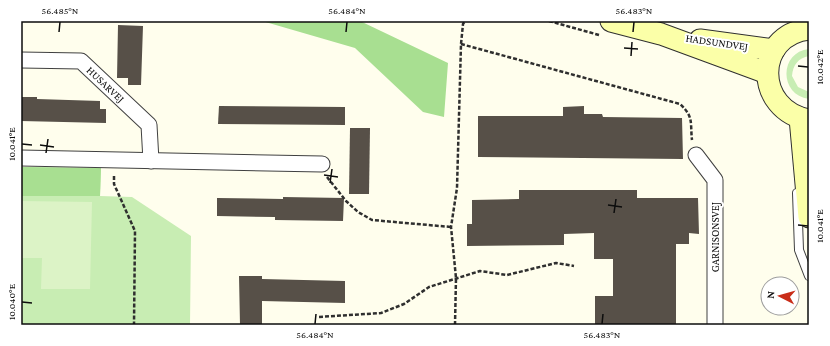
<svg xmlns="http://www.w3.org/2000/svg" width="830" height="346" viewBox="0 0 830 346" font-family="'Crimson Pro',serif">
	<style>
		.green { fill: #c8edb3 }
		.forest { fill: #a8df91 }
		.pitch { fill: #dcf3c6 }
		.building { fill: #575048 }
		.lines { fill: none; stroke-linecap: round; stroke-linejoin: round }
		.service-casing { stroke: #404040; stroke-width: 10 }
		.minor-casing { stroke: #404040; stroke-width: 17 }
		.secondary-casing { stroke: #2f2f2f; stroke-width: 23 }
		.path { stroke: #2f2f2f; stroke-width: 2.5; stroke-dasharray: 4 2; stroke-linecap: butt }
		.service { stroke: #fff; stroke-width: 8 }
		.minor { stroke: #fff; stroke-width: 15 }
		.secondary { stroke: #fbffa8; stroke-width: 21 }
		.ticks { fill: none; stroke: #0d0d0d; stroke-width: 1.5 }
		.labels { text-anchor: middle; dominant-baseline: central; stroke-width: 4; stroke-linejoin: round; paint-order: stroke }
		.street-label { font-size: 11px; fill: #0d0d0d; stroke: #fff }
		.neatline { fill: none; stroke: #0d0d0d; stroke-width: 1.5 }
		.ticks-label { font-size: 10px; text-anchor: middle; fill: #0d0d0d }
	</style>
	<rect width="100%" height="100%" fill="#fffeed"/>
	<g class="green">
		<path d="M809,49V56C798,58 793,65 792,76L798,87L809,92V99C779,95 779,52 809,49Z"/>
		<polygon points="21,167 101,168 100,196 132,197 191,236 190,325 21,325"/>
	</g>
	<g class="forest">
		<polygon points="262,21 360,21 448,63 444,117 423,112 355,48"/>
		<polygon points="21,167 101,168 100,196 21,196"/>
	</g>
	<polygon class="pitch" points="21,201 92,202 90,289 41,289 42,258 21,258"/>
	<g class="building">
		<polygon points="118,25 143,26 141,85 128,85 128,78 117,78"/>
		<polygon points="21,97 37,97 37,99 100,101 100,109 106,109 106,123 21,121"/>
		<polygon points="219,106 345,107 345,125 218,124"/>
		<polygon points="584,106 584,114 602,114 603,117 682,118 683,159 478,157 478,116 563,116 563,107"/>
		<polygon points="350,128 370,128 369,194 349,194"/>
		<polygon points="519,190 637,190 637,198 698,198 699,234 689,233 689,244 676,244 676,325 595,325 595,296 613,296 613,259 594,259 594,233 564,234 564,245 467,246 467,224 472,224 472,200 519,199"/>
		<polygon points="283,197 344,198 343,221 275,220 275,217 217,216 217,198 283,199"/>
		<polygon points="239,276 262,276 262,279 345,281 345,303 262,301 262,325 240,325"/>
	</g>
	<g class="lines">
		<g class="service-casing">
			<polyline id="service" points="797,193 799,250 809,276"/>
		</g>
		<g class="minor-casing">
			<g id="minor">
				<path id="s1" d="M21,60L81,61L149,125L151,161"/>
				<polyline points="696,155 715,180 715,325"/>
				<polyline points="21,158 322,164"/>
			</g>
		</g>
		<g class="secondary-casing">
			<g id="secondary">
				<polyline points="611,21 661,34 767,73"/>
				<path d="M809,29C754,35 754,110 809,120"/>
				<polyline points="700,40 774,50"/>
				<polyline points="800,118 809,217"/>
			</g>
		</g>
		<g class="path">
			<polyline points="549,21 599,35"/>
			<path d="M461,44L680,104C694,117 690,122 692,140"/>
			<polyline points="114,176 114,184 135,231 134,325"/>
			<polyline points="327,177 346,201 358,212 372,220 451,227"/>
			<polyline points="319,317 381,313 404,304 429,287 480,271 507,275 556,263 574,266"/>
			<polyline points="455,325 456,278 451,227 457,188 461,44 463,24 465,21"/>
		</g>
		<use href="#service" class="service"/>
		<use href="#minor" class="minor"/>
		<use href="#secondary" class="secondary"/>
	</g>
	<path class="ticks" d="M59,32L60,22M346,32L347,22M633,32L634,22M624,48L638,49M631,56L632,42M798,66L808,67M22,144L32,145M40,145L54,147M46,153L48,139M324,175L338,177M330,183L332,169M608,205L622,207M614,213L616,199M798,225L808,226M22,302L32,303M315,324L316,314M602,324L603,314"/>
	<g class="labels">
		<g class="street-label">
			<text transform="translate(717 42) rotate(8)">HADSUNDVEJ</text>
			<text stroke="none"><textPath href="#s1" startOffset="94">HUSARVEJ</textPath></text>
			<text transform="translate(715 237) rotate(-90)">GARNISONSVEJ</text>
		</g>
	</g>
	<rect width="830" height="346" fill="none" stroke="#ffffff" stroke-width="44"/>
	<g transform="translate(780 296) rotate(276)"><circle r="19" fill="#ffffff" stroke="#9e9e9e"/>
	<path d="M0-3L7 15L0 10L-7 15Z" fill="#c92d19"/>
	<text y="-6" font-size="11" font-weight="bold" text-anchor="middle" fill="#0d0d0d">N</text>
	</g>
	<rect x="22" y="22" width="786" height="302" class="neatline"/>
	<g class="ticks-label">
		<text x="60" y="14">56.485°N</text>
		<text x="347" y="14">56.484°N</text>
		<text x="634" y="14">56.483°N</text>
		<text transform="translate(819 67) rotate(-90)" y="4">10.042°E</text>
		<text transform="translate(11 144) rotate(-90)" y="4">10.041°E</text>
		<text transform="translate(819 226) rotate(-90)" y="4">10.041°E</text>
		<text transform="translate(11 302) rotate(-90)" y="4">10.040°E</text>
		<text x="315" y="338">56.484°N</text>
		<text x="602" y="338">56.483°N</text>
	</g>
</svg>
